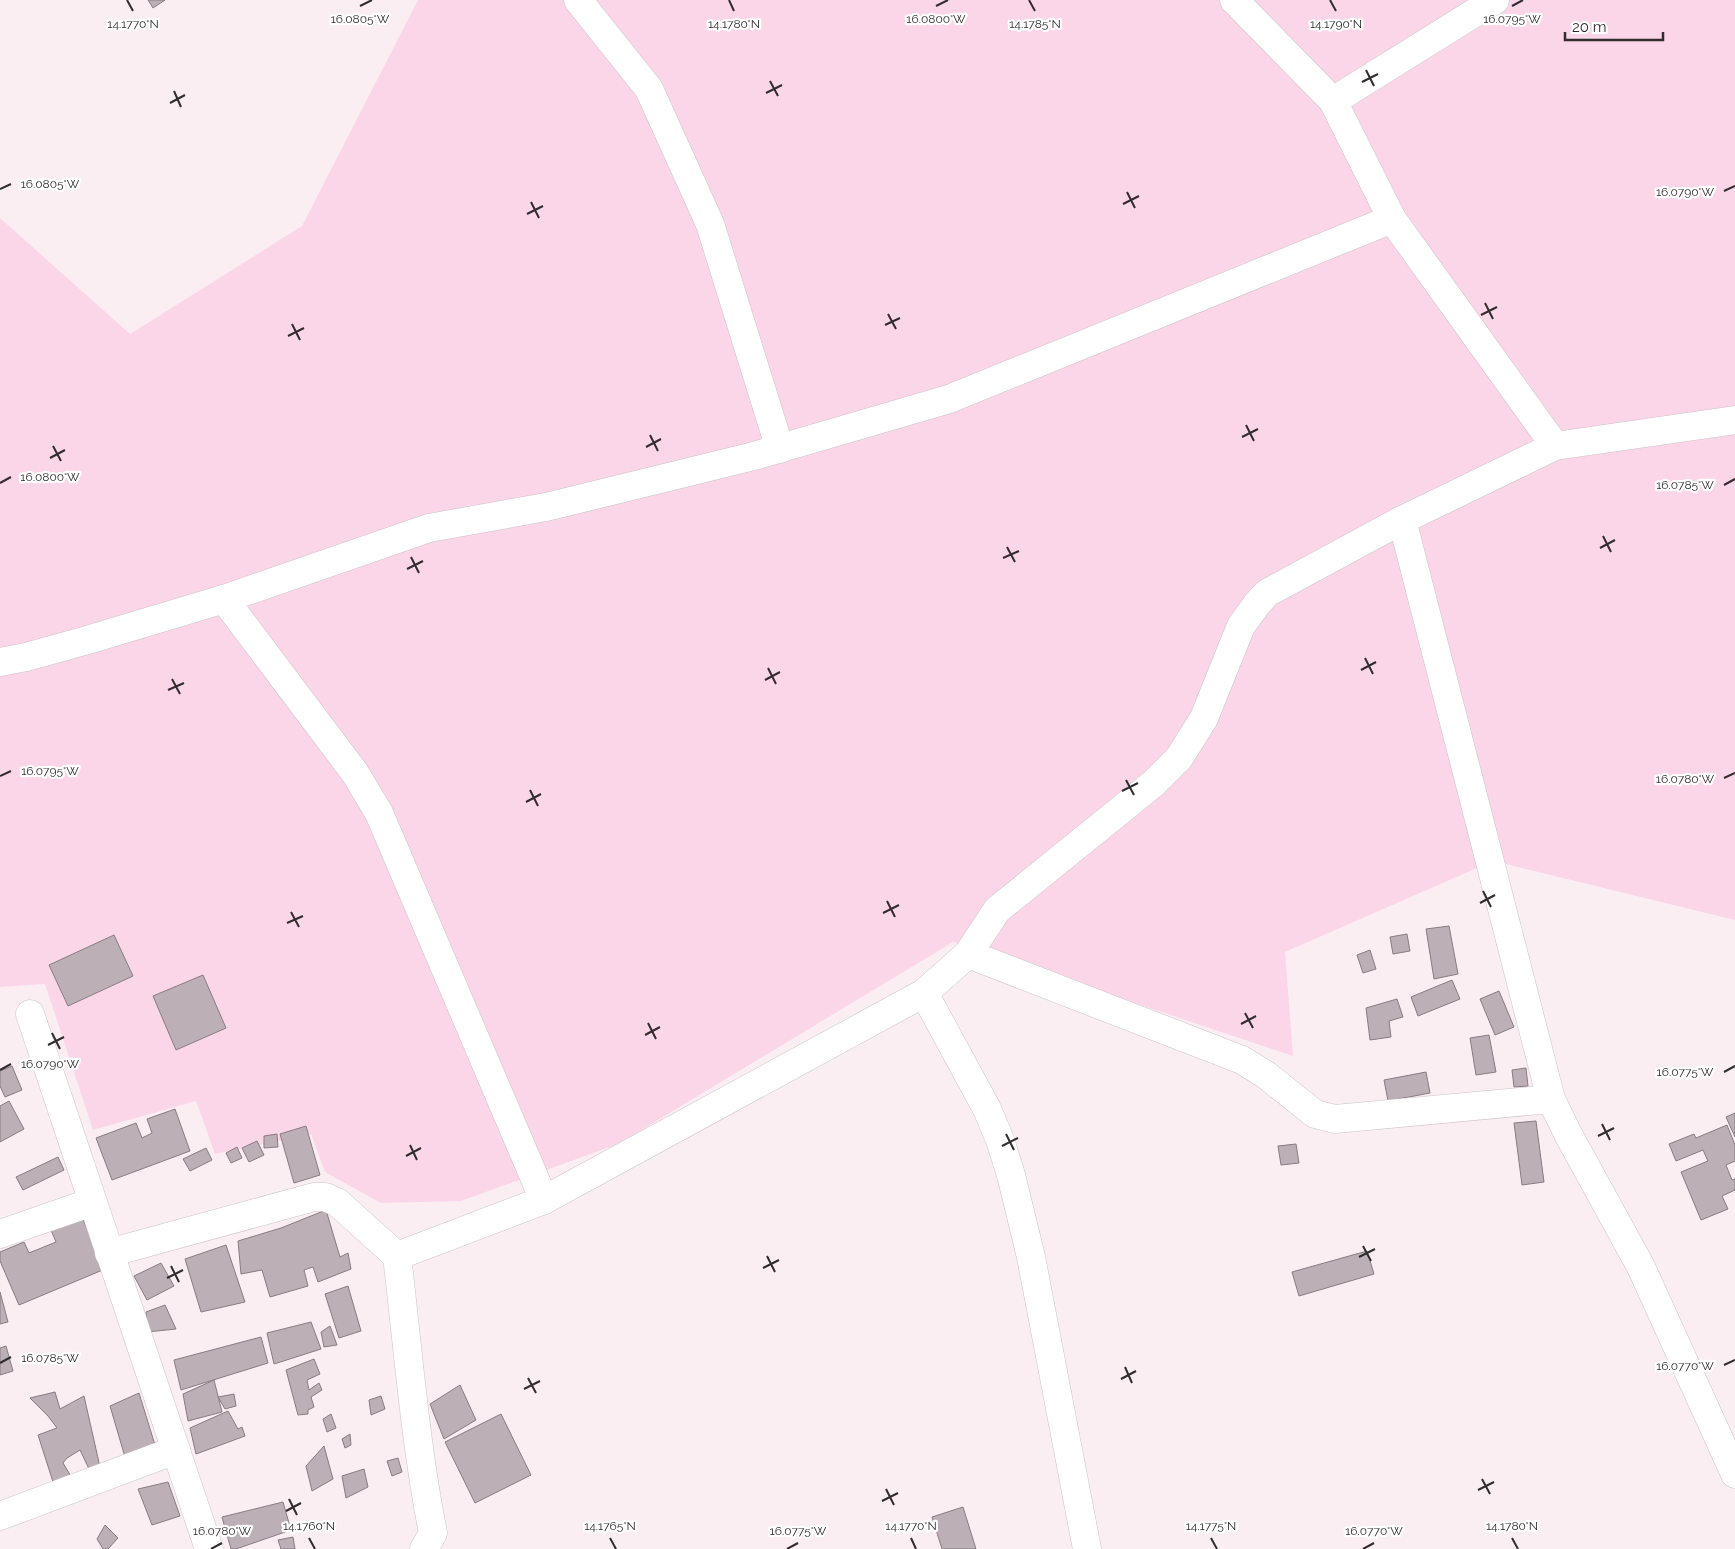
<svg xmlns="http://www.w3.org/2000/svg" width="1735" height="1549" viewBox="0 0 1735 1549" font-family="Raleway,sans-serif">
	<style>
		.green { fill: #fbd6e8 }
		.building { fill: #bcb0b6; stroke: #877c81 }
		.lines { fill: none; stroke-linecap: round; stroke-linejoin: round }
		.minor-casing { stroke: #cdc2c7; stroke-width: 29 }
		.minor { stroke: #fff; stroke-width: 28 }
		.ticks { fill: none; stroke: #312d2f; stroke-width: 2 }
		.ticks-label { font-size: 12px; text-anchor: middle; fill: #312d2f; stroke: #fff; stroke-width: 4.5; stroke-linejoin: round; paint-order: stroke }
	</style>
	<rect width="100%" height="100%" fill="#faeef3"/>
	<polygon class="green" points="418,0 1735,0 1735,920 1493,861 1285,952 1293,1056 953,942 618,1144 461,1201 381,1203 325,1172 311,1134 215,1154 196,1101 93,1130 45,984 0,987 0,218 130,334 302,226"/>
	<g class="building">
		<polygon points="148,0 165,0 153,8"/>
		<polygon points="1449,926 1458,974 1434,979 1426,929"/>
		<polygon points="1407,934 1410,951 1393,954 1390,937"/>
		<polygon points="114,935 133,976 68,1006 49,965"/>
		<polygon points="1370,950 1376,969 1363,973 1357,955"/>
		<polygon points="203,975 226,1028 176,1050 153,996"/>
		<polygon points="1452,980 1460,999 1418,1016 1411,997"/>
		<polygon points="1499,991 1514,1027 1495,1035 1480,999"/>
		<polygon points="1397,999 1403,1017 1389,1021 1391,1037 1370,1040 1366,1008"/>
		<polygon points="1489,1035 1496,1072 1476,1075 1470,1038"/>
		<polygon points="12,1066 22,1090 5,1097 0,1086 0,1071"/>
		<polygon points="1526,1068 1528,1086 1514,1087 1512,1070"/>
		<polygon points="1426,1072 1430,1093 1388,1101 1384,1080"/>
		<polygon points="9,1101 24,1129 0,1142 0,1106"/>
		<polygon points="175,1109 190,1151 112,1180 96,1138 136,1123 142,1138 152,1133 147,1119"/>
		<polygon points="1735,1113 1735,1137 1726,1117"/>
		<polygon points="1536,1121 1544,1182 1522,1185 1514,1123"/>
		<polygon points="1727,1125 1735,1145 1735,1161 1726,1165 1732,1180 1735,1179 1735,1190 1722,1196 1728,1209 1701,1220 1681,1172 1708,1161 1703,1150 1676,1161 1669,1144 1694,1134 1696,1138"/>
		<polygon points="306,1126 320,1175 294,1183 280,1134"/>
		<polygon points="277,1134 278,1147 264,1148 264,1136"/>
		<polygon points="257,1141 264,1155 249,1162 242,1148"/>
		<polygon points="1296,1144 1299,1163 1281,1165 1278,1146"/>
		<polygon points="237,1147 242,1158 231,1163 226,1153"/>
		<polygon points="206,1148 212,1160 190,1171 183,1159"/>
		<polygon points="58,1157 64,1170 23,1190 16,1177"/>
		<polygon points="326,1210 340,1257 348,1253 351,1269 318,1282 313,1267 304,1270 308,1286 270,1297 262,1270 241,1274 238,1241 281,1228"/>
		<polygon points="82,1217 105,1269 19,1305 0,1261 0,1252 24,1242 29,1253 56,1242 51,1230"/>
		<polygon points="226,1245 245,1302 201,1312 185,1259"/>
		<polygon points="1367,1251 1374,1274 1299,1296 1292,1272"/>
		<polygon points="161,1263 174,1286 147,1300 134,1276"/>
		<polygon points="348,1286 361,1331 339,1338 325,1294"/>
		<polygon points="0,1292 8,1322 0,1324"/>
		<polygon points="165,1305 176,1329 147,1332 146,1312"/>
		<polygon points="311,1322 321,1349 274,1364 267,1333"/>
		<polygon points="330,1326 337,1345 324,1347 321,1332"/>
		<polygon points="261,1337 268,1363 181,1390 174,1360"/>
		<polygon points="6,1346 13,1371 0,1375 0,1348"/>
		<polygon points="314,1359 320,1374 307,1380 309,1390 319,1383 322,1390 311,1397 314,1407 308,1410 308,1414 298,1415 286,1370"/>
		<polygon points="214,1380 222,1412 188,1421 183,1394"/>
		<polygon points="460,1385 476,1420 444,1439 430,1404"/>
		<polygon points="55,1392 60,1409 84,1396 100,1467 90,1471 80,1450 67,1458 63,1463 72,1478 54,1485 38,1435 57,1428 48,1416 30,1398"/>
		<polygon points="139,1393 155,1445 125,1457 110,1406"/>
		<polygon points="234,1394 236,1406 225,1409 218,1397"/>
		<polygon points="381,1396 385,1409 371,1415 369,1400"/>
		<polygon points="228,1411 238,1429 242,1427 245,1436 196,1454 190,1428"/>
		<polygon points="331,1414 336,1428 327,1432 323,1419"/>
		<polygon points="501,1414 531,1475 475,1503 445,1442"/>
		<polygon points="350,1434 351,1445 345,1448 342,1439"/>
		<polygon points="324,1446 333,1479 312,1491 306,1466"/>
		<polygon points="398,1458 402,1472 392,1476 387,1461"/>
		<polygon points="364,1469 368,1487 346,1498 342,1476"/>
		<polygon points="168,1482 180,1516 152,1525 138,1489"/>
		<polygon points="283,1502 291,1530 236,1549 231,1549 222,1517"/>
		<polygon points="963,1507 976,1549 942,1549 932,1517"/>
		<polygon points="105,1525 118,1538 108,1549 103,1549 97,1539"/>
		<polygon points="293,1537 295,1549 281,1549 278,1540"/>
	</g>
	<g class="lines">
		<g class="minor-casing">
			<g id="minor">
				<polyline points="578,0 649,89 710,224 780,449"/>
				<polyline points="1234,0 1333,101 1392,219 1555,446"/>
				<polyline points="1333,101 1495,0"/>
				<polyline points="1402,520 1551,1099 1568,1134 1641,1267 1735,1474"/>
				<polyline points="224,599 355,773 379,813 544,1200"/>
				<polyline points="0,662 26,657 84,641 224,599 429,528 546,507 754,456 949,399 1392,219"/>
				<polyline points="968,954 1242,1060 1266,1075 1315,1114 1335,1119 1551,1099"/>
				<polyline points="924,993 987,1109 1000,1140 1011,1175 1031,1257 1087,1549"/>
				<polyline points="30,1014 209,1549"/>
				<polyline points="0,1234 92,1202"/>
				<path d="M109,1253L314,1197H325L337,1202L397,1256C408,1349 415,1442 433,1533L424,1549"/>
				<polyline points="397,1256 544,1200 924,993 968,954 997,910 1154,783 1179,758 1204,718 1241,626 1257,604 1267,593 1402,520 1555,446 1735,420"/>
				<polyline points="0,1516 176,1450"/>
			</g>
		</g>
		<use href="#minor" class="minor"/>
	</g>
	<path class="ticks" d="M127,0L133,11M729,0L734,11M1029,0L1035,11M1330,0L1336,11M360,6L372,0M936,6L948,0M1512,6L1523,0M1366,70L1374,86M770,81L778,96M1362,82L1378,74M174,91L181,107M766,93L782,85M170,103L185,95M0,189L11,184M1724,191L1735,186M1127,192L1135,208M531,202L539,218M1123,204L1139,196M527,214L543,206M1485,303L1493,319M888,314L896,329M1481,315L1497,307M292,324L300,340M885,325L900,318M288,336L304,328M1246,425L1254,441M650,435L658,451M1242,437L1258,429M53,446L61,461M646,447L661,439M50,458L65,450M0,483L11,477M1724,485L1735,479M1603,536L1611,552M1007,547L1015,562M1600,548L1615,540M411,557L419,573M1003,558L1019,551M407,569L423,561M1365,658L1373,674M768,668L776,684M1361,670L1376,662M172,679L180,694M765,680L780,672M168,690L184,683M0,776L11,771M1724,778L1735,773M1126,780L1134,795M530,790L538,806M1122,791L1138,783M526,802L541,794M1483,891L1491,907M887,901L895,917M1480,903L1495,895M291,912L299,927M883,913L899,905M287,923L303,916M1245,1013L1253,1028M648,1023L656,1039M1241,1024L1256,1016M52,1033L60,1049M645,1035L660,1027M48,1045L64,1037M0,1070L11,1064M1724,1072L1735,1066M1602,1124L1610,1140M1006,1134L1014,1150M1598,1136L1614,1128M410,1145L417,1160M1002,1146L1018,1138M406,1156L421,1148M1363,1246L1371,1261M767,1256L775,1272M1359,1257L1375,1249M171,1266L179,1282M763,1268L779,1260M167,1278L183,1270M0,1363L11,1357M1724,1365L1735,1360M1125,1367L1132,1383M528,1378L536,1393M1121,1379L1136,1371M524,1389L540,1381M1482,1479L1490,1494M886,1489L894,1505M1478,1490L1494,1482M289,1499L297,1515M882,1501L898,1493M286,1511L301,1503M309,1538L315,1549M610,1538L616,1549M911,1538L916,1549M1211,1538L1217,1549M1512,1538L1518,1549M211,1549L222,1543M787,1549L798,1543M1363,1549L1374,1543"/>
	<g class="ticks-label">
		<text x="360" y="23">16.0805°W</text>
		<text x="936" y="23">16.0800°W</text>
		<text x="1512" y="23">16.0795°W</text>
		<text x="133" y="28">14.1770°N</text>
		<text x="734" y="28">14.1780°N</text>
		<text x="1035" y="28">14.1785°N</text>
		<text x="1336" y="28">14.1790°N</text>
		<text x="50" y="188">16.0805°W</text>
		<text x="1685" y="196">16.0790°W</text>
		<text x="50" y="481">16.0800°W</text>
		<text x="1685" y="489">16.0785°W</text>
		<text x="50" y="775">16.0795°W</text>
		<text x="1685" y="783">16.0780°W</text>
		<text x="50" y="1068">16.0790°W</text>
		<text x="1685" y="1076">16.0775°W</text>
		<text x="50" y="1362">16.0785°W</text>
		<text x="1685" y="1370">16.0770°W</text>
		<text x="309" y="1530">14.1760°N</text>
		<text x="610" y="1530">14.1765°N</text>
		<text x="911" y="1530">14.1770°N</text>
		<text x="1211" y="1530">14.1775°N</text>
		<text x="1512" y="1530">14.1780°N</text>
		<text x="222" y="1535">16.0780°W</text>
		<text x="798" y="1535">16.0775°W</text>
		<text x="1374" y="1535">16.0770°W</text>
	</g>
	<path d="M1565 32v8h98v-8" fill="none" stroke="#312d2f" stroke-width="2.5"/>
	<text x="1572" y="32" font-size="15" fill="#312d2f" stroke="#ffffff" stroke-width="4" paint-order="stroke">20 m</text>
</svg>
